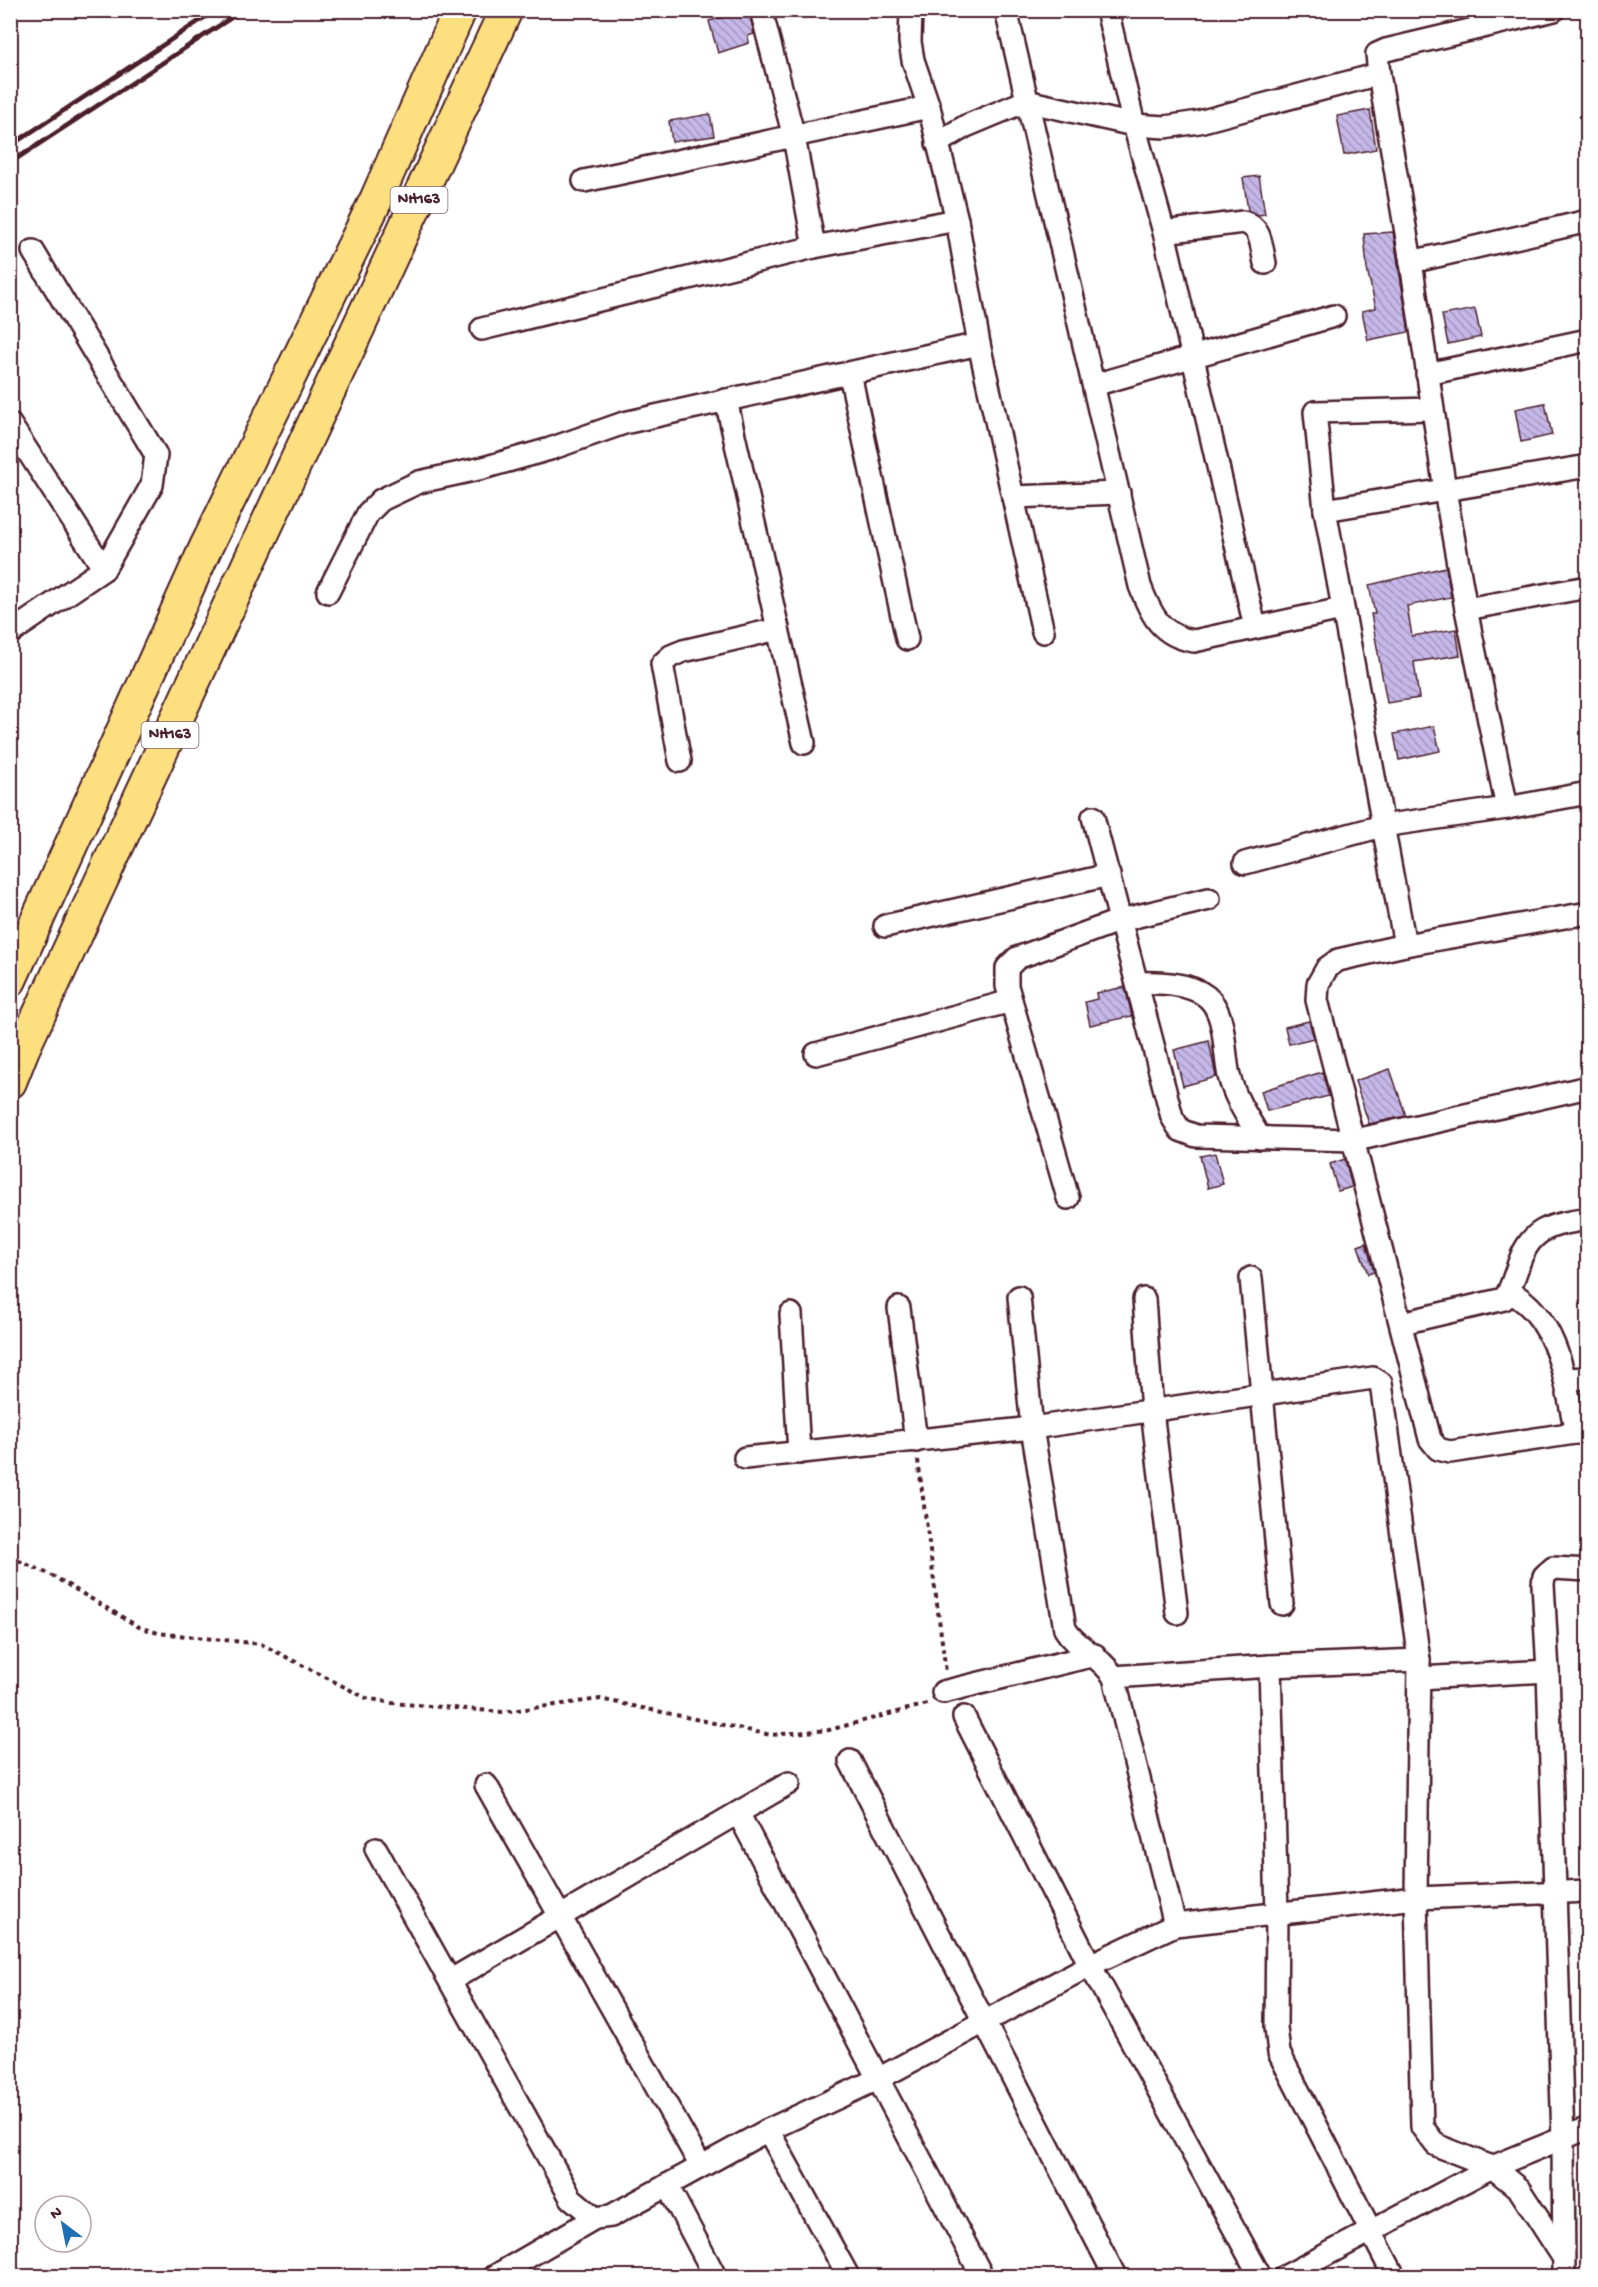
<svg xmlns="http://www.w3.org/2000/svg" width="1598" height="2287" viewBox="0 0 1598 2287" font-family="'Gochi Hand',sans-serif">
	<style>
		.building { fill: url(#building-back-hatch); stroke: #4a1f2b; stroke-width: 1.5 }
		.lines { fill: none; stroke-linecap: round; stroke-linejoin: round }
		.minor-casing { stroke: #4a1f2b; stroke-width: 26 }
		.highway-casing { stroke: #4a1f2b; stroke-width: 36 }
		.path { stroke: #4a1f2b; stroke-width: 4; stroke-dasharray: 4.5 4.5; stroke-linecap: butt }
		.minor { stroke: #fff; stroke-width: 21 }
		.highway { stroke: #fce080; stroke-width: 32 }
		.rail { stroke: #4a1f2b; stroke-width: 4.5 }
		.labels { text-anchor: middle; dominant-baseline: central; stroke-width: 6; stroke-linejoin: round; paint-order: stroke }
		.shield { fill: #fff; stroke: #80626b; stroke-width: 1.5 }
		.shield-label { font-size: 16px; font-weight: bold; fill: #4a1f2b }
	</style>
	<defs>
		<pattern id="building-back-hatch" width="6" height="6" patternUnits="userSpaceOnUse" patternTransform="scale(1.5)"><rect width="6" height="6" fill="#c5b8e9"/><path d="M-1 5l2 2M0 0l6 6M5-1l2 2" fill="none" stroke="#a295bd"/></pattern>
	</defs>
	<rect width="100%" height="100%" fill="#fff"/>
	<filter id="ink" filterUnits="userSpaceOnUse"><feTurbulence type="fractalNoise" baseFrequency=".0167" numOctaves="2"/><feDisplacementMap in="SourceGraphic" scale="12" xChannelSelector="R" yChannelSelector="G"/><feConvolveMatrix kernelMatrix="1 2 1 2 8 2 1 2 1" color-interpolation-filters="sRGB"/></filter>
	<g filter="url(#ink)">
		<g class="building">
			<polygon points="749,10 754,34 748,36 749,43 718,53 709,21"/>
			<polygon points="1370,110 1376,149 1344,155 1337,116"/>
			<polygon points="710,114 714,136 672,142 669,121"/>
			<polygon points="1259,176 1265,214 1258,215 1248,210 1243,178"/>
			<polygon points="1393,232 1409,332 1368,340 1362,311 1376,308 1367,269 1364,234"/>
			<polygon points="1475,309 1481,337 1448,344 1442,315"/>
			<polygon points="1545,403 1552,435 1521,442 1515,409"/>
			<polygon points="1446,567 1451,597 1407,606 1412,636 1456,629 1460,655 1414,662 1419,698 1387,703 1371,614 1375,614 1369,585"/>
			<polygon points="1434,726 1440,751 1399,760 1394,734"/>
			<polygon points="1125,987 1132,1016 1090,1025 1085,1002 1097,999 1096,993"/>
			<polygon points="1309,1021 1314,1038 1289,1044 1285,1027"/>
			<polygon points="1209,1041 1216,1077 1183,1086 1174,1050"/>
			<polygon points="1390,1069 1406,1116 1369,1124 1355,1081"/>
			<polygon points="1322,1072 1329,1096 1267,1111 1261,1091"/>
			<polygon points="1215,1153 1223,1184 1208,1188 1200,1156"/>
			<polygon points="1345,1159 1352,1187 1338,1191 1330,1164"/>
			<polygon points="1366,1243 1374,1272 1368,1274 1358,1246"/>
		</g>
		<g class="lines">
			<g class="minor-casing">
				<g id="minor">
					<polyline points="761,10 794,137 814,247"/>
					<polyline points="911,10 910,42 913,60 929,107 957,220 979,344 1043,632"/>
					<path d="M1006,10L1140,586C1151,615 1161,636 1194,641L1342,609"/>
					<path d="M1107,10L1134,125L1164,232L1243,222C1262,227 1261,246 1265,263"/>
					<polyline points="1379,74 1411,262 1445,490 1466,609 1507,808"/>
					<polyline points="937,143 966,126 1026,101 1134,125 1165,127 1199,122 1379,74 1377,54 1386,50 1554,10"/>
					<polyline points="584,181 929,107"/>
					<polyline points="1164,232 1255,627"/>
					<polyline points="1411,262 1588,221"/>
					<polyline points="482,329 814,247 957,220"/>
					<polyline points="850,374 907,639"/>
					<polyline points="1427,374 1588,340"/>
					<polyline points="1094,385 1334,316"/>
					<polyline points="726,400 804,743"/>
					<polyline points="10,424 104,569"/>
					<polyline points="1013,497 1119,493"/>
					<polyline points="1325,510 1588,466"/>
					<polyline points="328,592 368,513 381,500 419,482 483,468 550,449 624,423 979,344"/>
					<polyline points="1466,609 1588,587"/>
					<polyline points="10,633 104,569 152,485 156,455 33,251"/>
					<polyline points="680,761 662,664 671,656 683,651 778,629"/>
					<polyline points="1093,817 1172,1117 1180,1130 1196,1136 1356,1140 1588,1087"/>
					<polyline points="1245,863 1382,826 1507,808 1588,793"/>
					<polyline points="1588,913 1405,945 1338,960 1327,968 1318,984 1317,1000 1430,1439 1438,1449 1450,1452 1588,1431"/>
					<polyline points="885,926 1109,875"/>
					<polyline points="1405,945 1325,510 1315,412 1432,409"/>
					<path d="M1138,983C1160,982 1201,983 1214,1005C1226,1024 1224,1054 1229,1076C1235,1099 1248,1118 1260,1138"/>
					<polyline points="816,1054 1011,1001"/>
					<polyline points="1068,1198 1007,986 1007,968 1017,958 1121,920 1209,899"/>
					<polyline points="1251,1278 1282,1604"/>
					<path d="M1509,1292C1558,1315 1566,1385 1576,1433"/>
					<path d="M1019,1297L1032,1428L1065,1629C1077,1649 1101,1656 1114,1677L1175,1925"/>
					<polyline points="1144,1299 1152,1411 1177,1613"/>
					<polyline points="899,1308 916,1441"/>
					<polyline points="791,1314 799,1453"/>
					<path d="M1402,1323L1504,1299C1511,1290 1513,1279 1517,1269C1529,1228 1549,1225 1588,1219"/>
					<polyline points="1565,1379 1588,1378"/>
					<polyline points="745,1458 1032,1428 1373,1378 1381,1383 1419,1660 1416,1898 1422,2127 1436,2145 1492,2167 1519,2189 1563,2257"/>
					<polyline points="1270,1666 1277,1913 1276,2027 1279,2053 1394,2276"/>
					<polyline points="1114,1677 1270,1666 1419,1660"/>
					<polyline points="1419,1678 1548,1671"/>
					<polyline points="943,1692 1095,1655"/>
					<polyline points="964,1717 1090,1965 1260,2276"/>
					<polyline points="850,1761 1115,2276"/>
					<polyline points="486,1785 701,2166"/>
					<polyline points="738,1813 982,2276"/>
					<polyline points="376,1849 571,2198 595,2218 611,2216 768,2130 880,2078 1090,1965 1175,1925 1416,1898 1588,1891"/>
					<polyline points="451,1980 789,1783"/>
					<polyline points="768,2130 848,2276"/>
					<polyline points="667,2185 715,2276"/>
					<polyline points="495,2276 595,2218"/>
					<polyline points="1286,2276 1492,2167 1588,2128"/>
					<polyline points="1564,2276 1563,2140 1548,1671 1543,1584 1544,1576 1553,1568 1588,1570"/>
				</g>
			</g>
			<g class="highway-casing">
				<g id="highway">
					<polyline points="10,980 206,547 376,200 460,10"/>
					<polyline points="10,1082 23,1049 506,10"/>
				</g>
			</g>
			<g class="path">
				<polyline points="918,1460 946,1672"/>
				<polyline points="10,1557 51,1575 139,1627 158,1633 261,1644 366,1698 392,1703 503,1712 600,1699 771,1735 829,1730 927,1704"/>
			</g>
			<use href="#minor" class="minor"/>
			<use href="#highway" class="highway"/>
			<g class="rail">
				<polyline points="10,146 216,10"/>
				<polyline points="10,163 243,10"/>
			</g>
		</g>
	</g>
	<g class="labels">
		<g class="shield">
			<rect x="390.5" y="187" width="57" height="26" rx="4.5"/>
			<rect x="141.5" y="722" width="57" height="26" rx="4.5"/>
		</g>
		<g class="shield-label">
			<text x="419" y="200">NH163</text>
			<text x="170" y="735">NH163</text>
		</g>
	</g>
	<rect width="1598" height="2287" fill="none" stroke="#fff" stroke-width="36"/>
	<rect x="18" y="18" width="1562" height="2251" fill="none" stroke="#4a1f2b" stroke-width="2" filter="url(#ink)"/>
	<g transform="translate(63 2224) rotate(328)"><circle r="28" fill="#ffffff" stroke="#b7a5aa" stroke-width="1.5"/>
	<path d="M0-4.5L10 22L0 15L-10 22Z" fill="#1f6fb2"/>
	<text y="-9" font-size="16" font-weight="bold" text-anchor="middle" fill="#4a1f2b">N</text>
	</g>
</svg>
